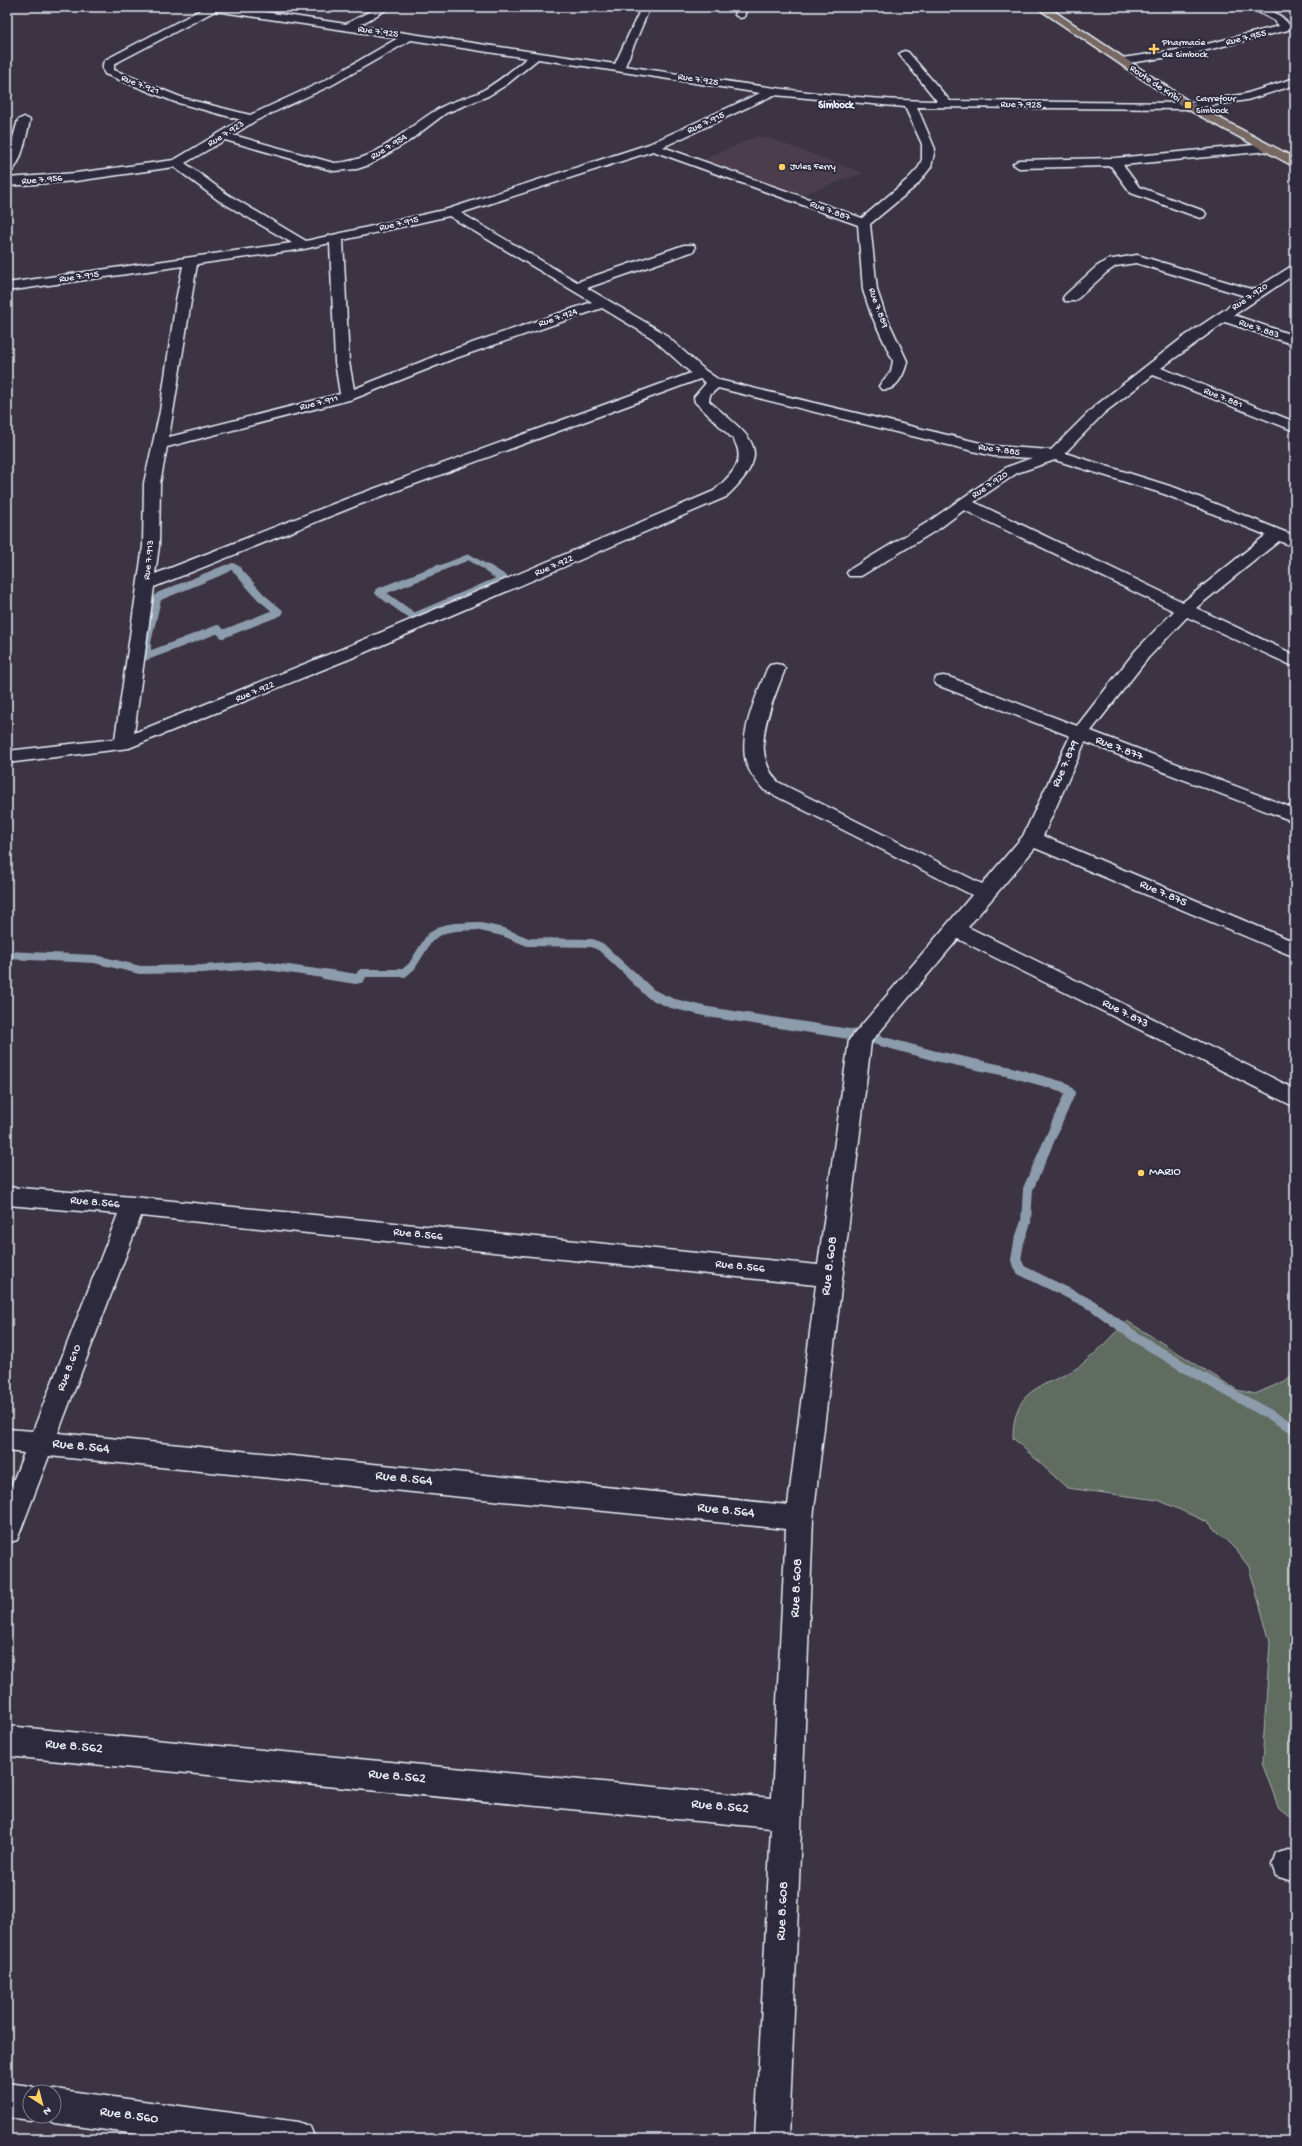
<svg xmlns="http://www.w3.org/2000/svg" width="1302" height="2146" viewBox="0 0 1302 2146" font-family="'Gochi Hand',sans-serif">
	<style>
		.built { fill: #4b3e4b }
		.green { fill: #606c61; stroke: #a4aeac }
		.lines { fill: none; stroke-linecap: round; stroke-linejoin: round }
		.stream-far2 { stroke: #8c9cac; stroke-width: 6 }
		.stream-far1 { stroke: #8c9cac; stroke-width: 8 }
		.stream { stroke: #8c9cac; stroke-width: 10 }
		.minor-casing { stroke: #e8f1f8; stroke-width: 3 }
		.major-casing { stroke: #e8f1f8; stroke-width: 3 }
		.minor { fill: #2f2a3d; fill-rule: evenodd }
		.major { fill: #776864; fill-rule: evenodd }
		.poi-dot { fill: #ffd166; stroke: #2f2a3d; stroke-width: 1.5 }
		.labels { text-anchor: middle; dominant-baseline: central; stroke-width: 4; stroke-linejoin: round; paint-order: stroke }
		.far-street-label { font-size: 10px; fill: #e8f1f8; stroke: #2f2a3d }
		.far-poi-label { font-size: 10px; fill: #e8f1f8; stroke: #2f2a3d; text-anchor: start }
		.far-neighbourhood-label { font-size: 11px; font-weight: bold; fill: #e8f1f8; stroke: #2f2a3d }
		.street-label { font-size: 12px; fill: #e8f1f8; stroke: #2f2a3d }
		.poi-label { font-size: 12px; fill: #e8f1f8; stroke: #2f2a3d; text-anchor: start }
		.near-street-label { font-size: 14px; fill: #e8f1f8; stroke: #2f2a3d }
	</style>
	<rect width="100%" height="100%" fill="#3c3343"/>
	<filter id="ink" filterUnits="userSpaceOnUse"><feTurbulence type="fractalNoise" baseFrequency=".025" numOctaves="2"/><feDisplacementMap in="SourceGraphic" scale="8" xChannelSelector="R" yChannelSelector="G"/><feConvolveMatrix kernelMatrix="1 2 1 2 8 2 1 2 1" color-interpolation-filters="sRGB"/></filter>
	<g filter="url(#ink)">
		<polygon class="built" points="756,136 768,138 864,173 798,196 700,161"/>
		<path class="green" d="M1127,1321L1237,1390L1255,1394L1285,1381L1295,1372V1820L1278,1806L1262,1763L1270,1642L1249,1567L1237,1551L1209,1523L1158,1500L1067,1488L1013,1438C1013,1380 1052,1389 1085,1362C1100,1350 1113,1334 1127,1321Z"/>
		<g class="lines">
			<g class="stream-far2">
				<polyline points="223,570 233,566 237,570"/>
				<polyline points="436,570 469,557 490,570"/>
			</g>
			<g class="stream-far1">
				<polyline points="226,569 160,596 157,599 147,642 147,656 218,629 223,634 279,612 261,597 236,569"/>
				<polyline points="438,569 379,592 414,617 504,579 488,569"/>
				<polyline points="7,955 95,959 140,970 202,969 259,965 331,975"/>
				<polyline points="362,975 363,973 404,973 412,966 430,937 444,929 455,927 476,926 503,932 528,942 592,943 601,947 631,975"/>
			</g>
			<g class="stream">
				<polyline points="324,974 356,979 360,978 362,974"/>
				<polyline points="630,974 651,994 671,1003 708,1012 862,1036 936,1056 1011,1072 1064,1087 1070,1093 1028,1189 1026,1222 1019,1242 1016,1260 1021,1270 1092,1305 1137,1338 1186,1368 1295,1429"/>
			</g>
			<g class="minor-casing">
				<g id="minor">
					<path d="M206,7H232L346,24L378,7H391L358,26L615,64L641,8L650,7L625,66C728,81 833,100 937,101L899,54L904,51L908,52L950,101L1189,103L1245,94L1295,78V85L1247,100L1189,109L917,107L935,149L931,167L917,185L870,224L877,290L885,314L907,361C905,373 896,393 881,389L879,386L891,371L893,361L871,314L863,290L858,225L653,151L461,213L577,282L684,245H694L695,248L694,251L587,288L662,332L706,371L719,380L993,446L1051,450L1094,407L1182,338L1245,296L1136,263L1116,266L1106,273L1075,301H1065L1063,298L1065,295L1096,267L1107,260L1137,255L1254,290L1295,264V274L1234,315L1295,336V345L1225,322L1161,368L1295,422V431L1153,375L1104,413L1065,453L1176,488L1295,536V547L1279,541L1196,608L1295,655V667L1187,617L1148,658L1091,731L1295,809V822L1085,742L1043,836L1295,942V957L1035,848L968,927L1295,1089V1107L958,939L871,1042L813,1518L789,2139H755L771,1828L7,1756V1726L772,1798L786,1529L49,1456L17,1540L7,1543V1497L24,1453L7,1451V1429L33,1431L118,1214L7,1205V1187L133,1197L818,1265L849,1040L972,895L764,790C757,782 751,775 747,765C737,737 757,695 767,669L770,665L776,664L782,665L785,669C772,705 748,749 778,782L982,884L1023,836L1070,736L937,685L934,681L937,677L943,676L949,677L1077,726L1136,650L1174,611L964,510L940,528L861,576H849L847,573L849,570L928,522L1007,467L1032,458L993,456L718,388L710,395L709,401C752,439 776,449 726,497L354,657L129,748L7,763V751L115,739L143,546L144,483L160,411L176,300L183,266L7,291V283L292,243L218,200L174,167L76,181L7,186V178L76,173L174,160L241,120L175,102L105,74C102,70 102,64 105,60ZM215,11L398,38L324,81L250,115L183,98L114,70V64ZM411,40L527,58C512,70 497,83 480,92C467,98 451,101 438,109C402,130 379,161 334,163L233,135L255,121L332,85ZM538,59L760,93L649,144L448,209L306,241L227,194L185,163L225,140L334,171L357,169L369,165L409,141L446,113L488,96L506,85ZM774,95L905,107L922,144V159L919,167L908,179L862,218L663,147ZM449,216L592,302L443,353L354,389L349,362L343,240ZM330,243L335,362L340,394L169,437L197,264L304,249ZM602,308L652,338L691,373L346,499L155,574L159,546L160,483L167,447L353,399L453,359ZM700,379L706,383L694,397L695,402L733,439C748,461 730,476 714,491L342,649L134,733L154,587L358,505ZM1055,460L1164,494L1266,535L1183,602L974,502L1017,473ZM141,1216L816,1285L788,1505L58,1433Z"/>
					<polygon points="737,7 747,7 744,17 740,18 735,15"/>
					<path d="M1249,7C1265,7 1280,12 1290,26L1288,30L1191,54L1122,64L1117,61L1122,58L1191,48L1279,26L1275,21Z"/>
					<path d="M24,117L30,120C27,133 21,170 7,174V159L18,120Z"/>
					<polygon points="1265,144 1269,145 1271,148 1269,151 1123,165 1139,187 1204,211 1206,214 1204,217 1200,218 1131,193 1111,166 1019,168 1013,164 1019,160 1115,158"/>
					<polygon points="1287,1850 1295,1852 1295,1882 1276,1876 1272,1865 1276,1854"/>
					<polygon points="7,2083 30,2086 42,2091 30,2092 30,2116 39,2116 30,2120 7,2117"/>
					<polygon points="54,2089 298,2122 310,2127 315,2139 174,2139 54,2123 41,2116 54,2116 54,2092 47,2092"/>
				</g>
			</g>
			<g class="major-casing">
				<polygon id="major" points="1036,7 1048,7 1193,104 1295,158 1295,167 1185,108"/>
			</g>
			<use href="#minor" class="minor"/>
			<use href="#major" class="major"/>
		</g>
	</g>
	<g class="poi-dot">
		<path d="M1152 43h4v4h4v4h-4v4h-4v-4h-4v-4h4z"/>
		<rect x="1184" y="101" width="8" height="8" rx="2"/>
		<circle cx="782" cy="167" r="4"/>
		<circle cx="1141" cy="1173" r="4"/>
	</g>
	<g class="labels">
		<g class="far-street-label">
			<text transform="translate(378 32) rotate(8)">Rue 7.925</text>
			<text transform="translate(1246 38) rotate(-14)">Rue 7.955</text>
			<text transform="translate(698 80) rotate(9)">Rue 7.925</text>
			<text transform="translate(1155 84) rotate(34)">Route de Kribi</text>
			<text transform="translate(140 85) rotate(21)">Rue 7.921</text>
			<text transform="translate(1021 105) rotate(1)">Rue 7.925</text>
			<text transform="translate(706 123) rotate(-25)">Rue 7.915</text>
			<text transform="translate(226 134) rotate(-32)">Rue 7.923</text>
			<text transform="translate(389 147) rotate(-32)">Rue 7.954</text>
			<text transform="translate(42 180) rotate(-5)">Rue 7.956</text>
			<text transform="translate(830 211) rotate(20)">Rue 7.887</text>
			<text transform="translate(399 224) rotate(-13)">Rue 7.915</text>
			<text transform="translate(79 277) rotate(-8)">Rue 7.915</text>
			<text transform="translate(1250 297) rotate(-34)">Rue 7.920</text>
			<text transform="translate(878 308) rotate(70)">Rue 7.889</text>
			<text transform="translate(558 318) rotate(-19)">Rue 7.924</text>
			<text transform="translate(1259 329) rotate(19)">Rue 7.883</text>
			<text transform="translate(1223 398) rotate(22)">Rue 7.881</text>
			<text transform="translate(319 403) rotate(-14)">Rue 7.911</text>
			<text transform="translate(999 450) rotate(8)">Rue 7.885</text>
			<text transform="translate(990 485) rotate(-34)">Rue 7.920</text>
			<text transform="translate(149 560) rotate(-84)">Rue 7.913</text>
			<text transform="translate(554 566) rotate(-23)">Rue 7.922</text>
			<text transform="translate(255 692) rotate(-22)">Rue 7.922</text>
		</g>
		<g class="far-poi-label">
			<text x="1162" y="43">Pharmacie<tspan x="1162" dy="12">de Simbock</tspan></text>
			<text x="1196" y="99">Carrefour<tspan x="1196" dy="12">Simbock</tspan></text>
			<text x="790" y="167">Jules Ferry</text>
		</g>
		<g class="far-neighbourhood-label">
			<text x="836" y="106">Simbock</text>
		</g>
		<g class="street-label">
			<text transform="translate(1119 749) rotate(21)">Rue 7.877</text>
			<text transform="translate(1066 764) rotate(-66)">Rue 7.879</text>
			<text transform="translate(1163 894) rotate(23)">Rue 7.875</text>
			<text transform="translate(1125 1014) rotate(27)">Rue 7.873</text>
			<text transform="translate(95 1203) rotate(5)">Rue 8.566</text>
			<text transform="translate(418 1235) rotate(6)">Rue 8.566</text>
			<text transform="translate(740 1267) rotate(6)">Rue 8.566</text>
			<text transform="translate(70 1368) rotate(-69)">Rue 8.610</text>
		</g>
		<g class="poi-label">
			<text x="1149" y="1173">MARIO</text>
		</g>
		<g class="near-street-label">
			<text transform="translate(830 1266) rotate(-83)">Rue 8.608</text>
			<text transform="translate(81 1447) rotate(6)">Rue 8.564</text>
			<text transform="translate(404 1479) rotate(6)">Rue 8.564</text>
			<text transform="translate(726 1511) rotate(6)">Rue 8.564</text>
			<text transform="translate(797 1588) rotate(-87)">Rue 8.608</text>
			<text transform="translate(74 1747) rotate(5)">Rue 8.562</text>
			<text transform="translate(397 1777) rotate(5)">Rue 8.562</text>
			<text transform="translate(720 1807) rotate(5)">Rue 8.562</text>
			<text transform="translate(783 1911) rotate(-87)">Rue 8.608</text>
			<text transform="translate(129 2116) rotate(8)">Rue 8.560</text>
		</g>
	</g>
	<rect width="1302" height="2146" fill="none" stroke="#2f2a3d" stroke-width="24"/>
	<rect x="12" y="12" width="1278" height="2122" fill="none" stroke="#e8f1f8" stroke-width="1.5" filter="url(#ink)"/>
	<g transform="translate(42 2104) rotate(144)"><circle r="19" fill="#2f2a3d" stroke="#797a88"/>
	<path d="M0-3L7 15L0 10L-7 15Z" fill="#ffd166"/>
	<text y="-6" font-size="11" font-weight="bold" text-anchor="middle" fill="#e8f1f8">N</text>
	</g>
</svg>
